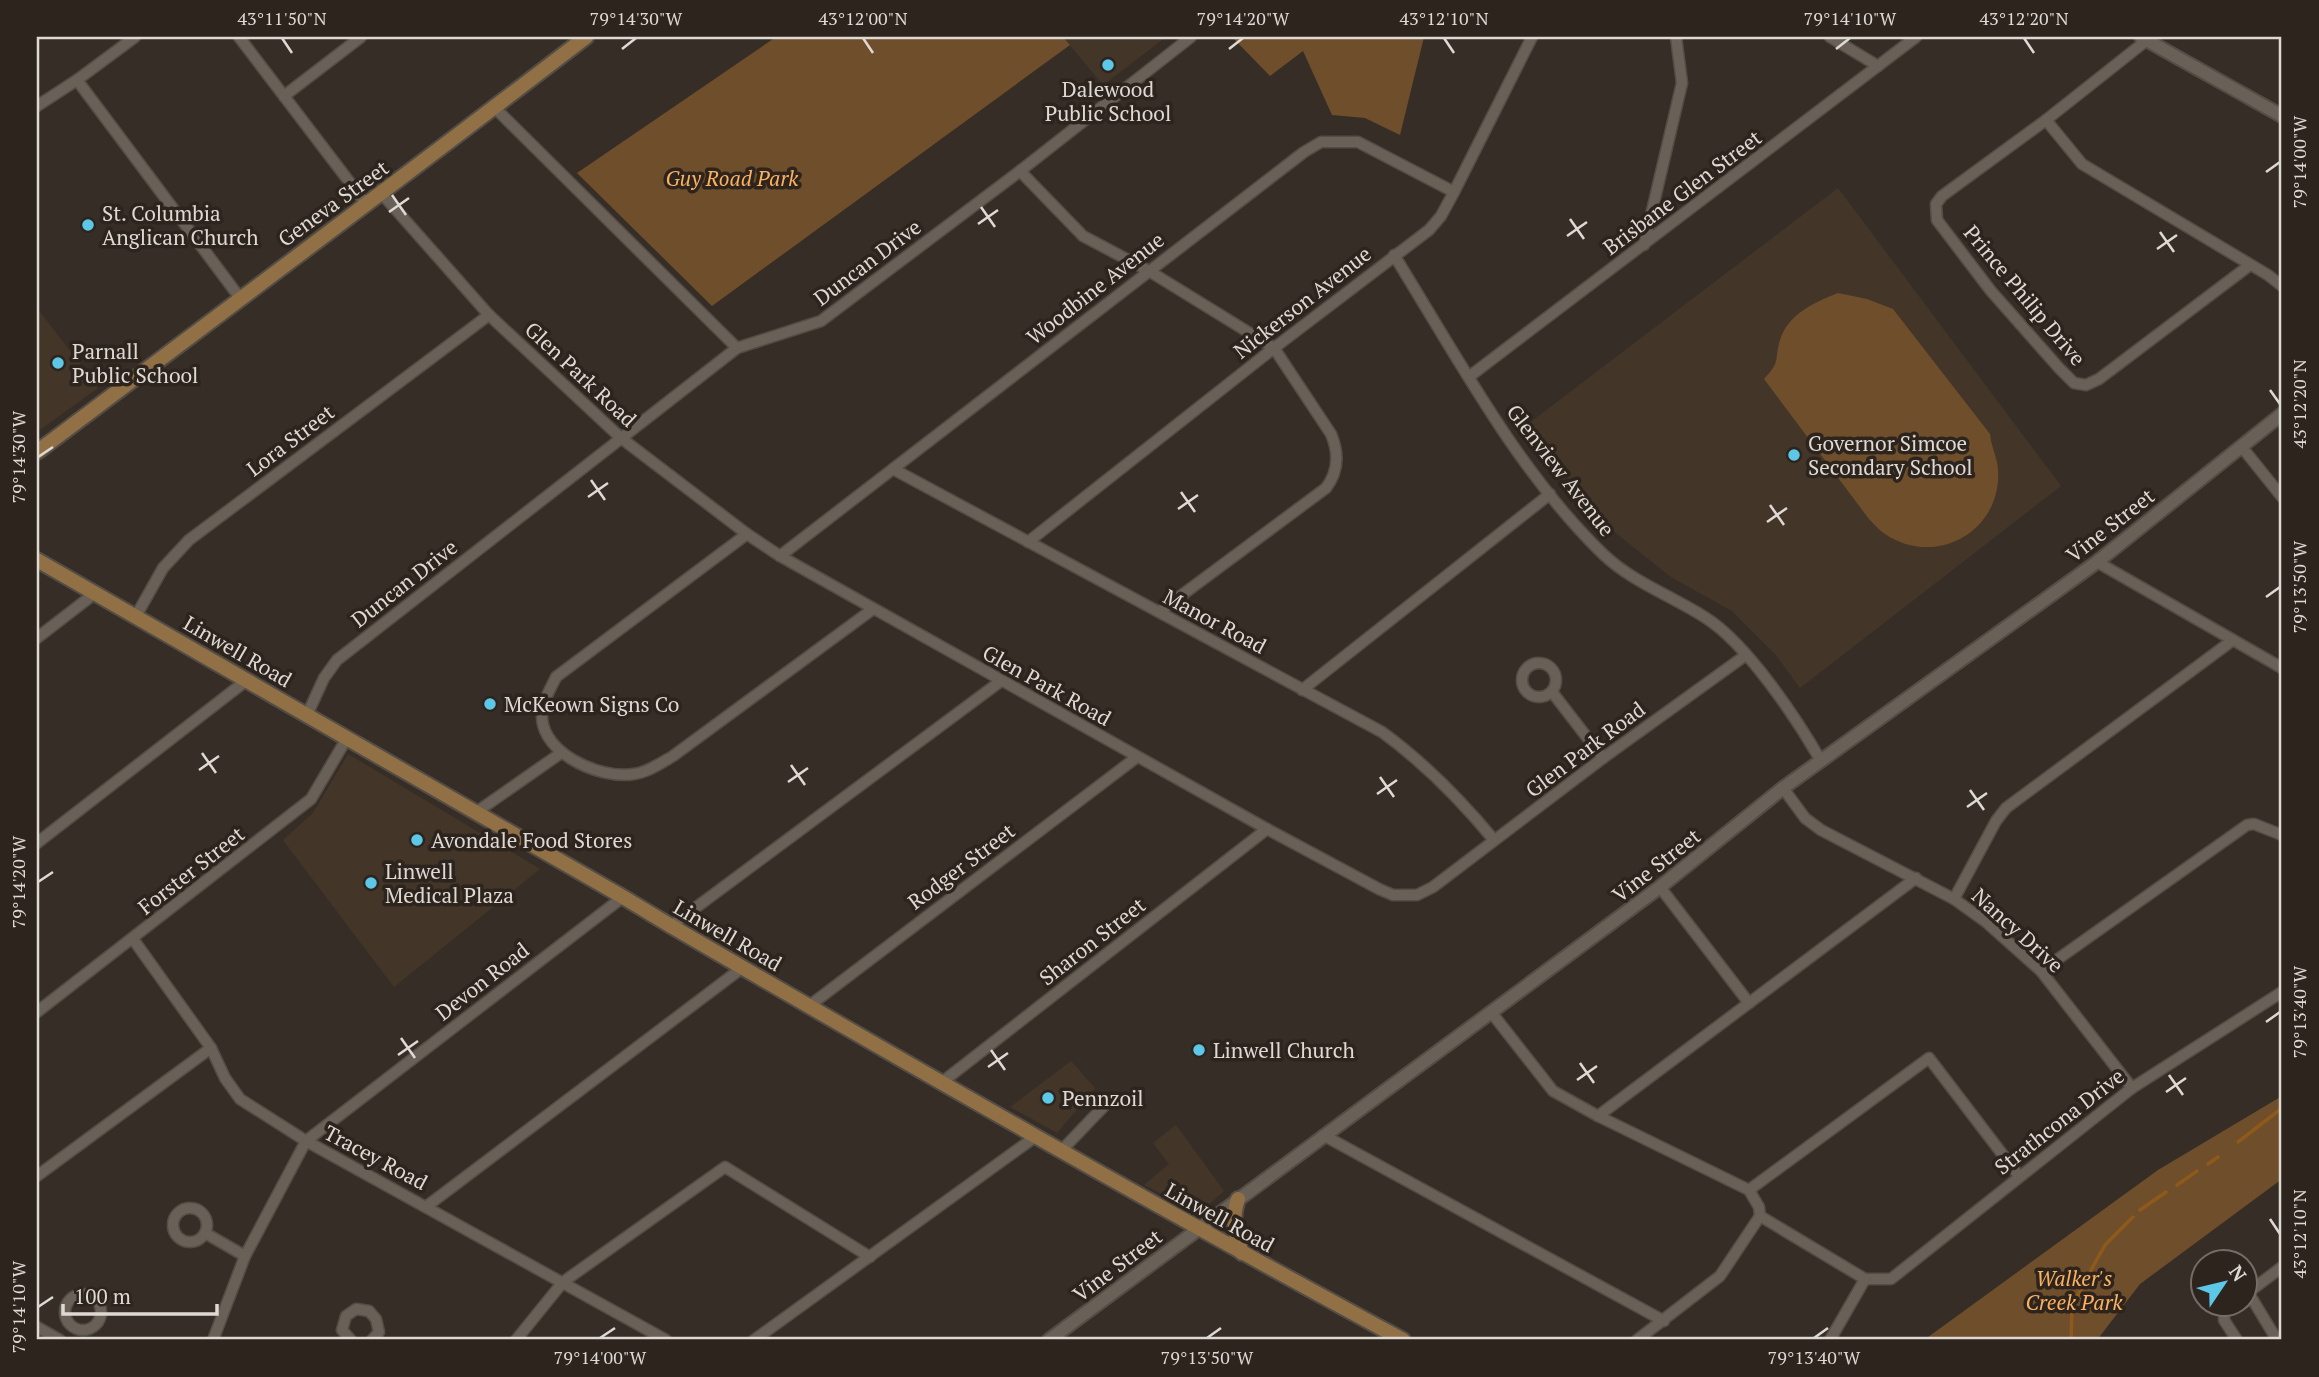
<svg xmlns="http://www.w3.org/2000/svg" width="2319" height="1377" viewBox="0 0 2319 1377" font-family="'PT Serif',serif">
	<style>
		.built { fill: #433629 }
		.green { fill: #6f4e2b }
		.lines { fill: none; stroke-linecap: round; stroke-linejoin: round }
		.stream { stroke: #8e5a1b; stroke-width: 3.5 }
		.minor-casing { stroke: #534d46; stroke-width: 13 }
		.tertiary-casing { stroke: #534d46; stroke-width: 16 }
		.secondary-casing { stroke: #534d46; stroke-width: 18 }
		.minor { stroke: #696057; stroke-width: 10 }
		.tertiary { stroke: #696057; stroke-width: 12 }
		.secondary { stroke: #917045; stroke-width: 14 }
		.ticks { fill: none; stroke: #dfd9d4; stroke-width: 2.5 }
		.poi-dot { fill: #5dc7e8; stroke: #2c241d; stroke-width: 2.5 }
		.labels { text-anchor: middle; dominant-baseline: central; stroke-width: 7; stroke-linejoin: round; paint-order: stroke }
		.poi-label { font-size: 21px; fill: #dfd9d4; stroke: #2c241d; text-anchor: start }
		.park-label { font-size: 21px; font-style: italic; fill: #fdb160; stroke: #2c241d }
		.street-label { font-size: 21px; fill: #dfd9d4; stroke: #2c241d }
		.neatline { fill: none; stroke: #dfd9d4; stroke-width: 2.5 }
		.ticks-label { font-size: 18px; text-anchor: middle; fill: #dfd9d4 }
	</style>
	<rect width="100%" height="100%" fill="#362e26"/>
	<g class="built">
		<polygon points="1063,37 1166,37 1103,85"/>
		<polygon points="1838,188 2061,486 1800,688 1775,654 1732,611 1671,577 1596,517 1528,424"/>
		<polygon points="37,308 98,388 37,432"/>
		<polygon points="348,754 540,869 394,987 283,840 313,813"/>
		<polygon points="1071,1061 1095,1088 1057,1133 1010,1107"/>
		<polygon points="1176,1125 1224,1191 1199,1213 1144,1185 1169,1164 1153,1143"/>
	</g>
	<g class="green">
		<polygon points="776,37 1063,37 1070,45 712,306 577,173"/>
		<polygon points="1232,37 1424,37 1400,135 1365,118 1332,115 1303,51 1270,76"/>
		<path d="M1838,293L1867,299L1893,309L1990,434C1991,447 1998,459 1998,470C2002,532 1935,568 1885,534C1879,530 1874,524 1869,519L1764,379C1781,361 1774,361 1780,340C1788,314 1815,302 1838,293Z"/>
		<polygon points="2282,1096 2282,1179 2140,1284 2097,1340 1924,1340 2158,1170"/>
	</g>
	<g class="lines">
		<g class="stream">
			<polyline points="2238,1142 2282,1108"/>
			<polyline points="2208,1164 2218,1157"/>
			<polyline points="2177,1185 2197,1171"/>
			<polyline points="2140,1210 2166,1192"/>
			<polyline points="2086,1279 2105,1245 2133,1217"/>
			<polyline points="2071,1340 2072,1310 2081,1288"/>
		</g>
		<g class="minor-casing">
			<g id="minor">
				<polyline points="239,37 367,205"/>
				<polyline points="1830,37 1878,66"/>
				<polyline points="2147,40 2046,120 1942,196 1936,204 1937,220 1962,253 1991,291 2059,368 2074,383 2086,385 2099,379 2250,265"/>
				<polyline points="77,80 240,298"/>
				<polyline points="284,96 361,37"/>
				<polyline points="37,106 77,80 135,37"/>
				<polyline points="494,107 737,348"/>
				<polyline points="2046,120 2082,164 2268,275 2282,286"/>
				<path d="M1020,171L1083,236L1149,271L1274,348L1331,434C1339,453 1339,471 1326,488L1159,612"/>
				<polyline points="382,194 489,315 621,438 747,534 780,556 1267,829 1379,889 1393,895 1417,895 1433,887 1603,758 1746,655"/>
				<polyline points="1644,245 1682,83 1676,37"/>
				<path d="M1394,255C1456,355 1518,472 1603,554C1632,582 1672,596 1706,618C1747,644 1797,719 1821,761"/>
				<polyline points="1470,376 1916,37"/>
				<polyline points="2241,446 2282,497"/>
				<path d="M893,469L1382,732C1426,764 1460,799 1494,840"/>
				<path d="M747,534L556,677C552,686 545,697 543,707C533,750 598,780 634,774C648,772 661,763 673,756L873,609"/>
				<polyline points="1028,542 1274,348 1429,230 1441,216 1454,192 1532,37"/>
				<polyline points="780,556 1304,152 1321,142 1358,142 1454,192"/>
				<polyline points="2097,562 2282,668"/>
				<polyline points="136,616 163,568 189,540 489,315"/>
				<polyline points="37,638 94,594"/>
				<circle cx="1539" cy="680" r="17"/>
				<polyline points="1302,690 1550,494"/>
				<polyline points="1552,692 1603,758"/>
				<polyline points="307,715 324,678 337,660 737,348 821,321 1020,171 1191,37"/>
				<polyline points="1783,788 1805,818 1821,830 1954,899 1986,922 2041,971 2132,1088"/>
				<polyline points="475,813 561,753"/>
				<polyline points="37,843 247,680"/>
				<polyline points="1660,887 1749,1003"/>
				<polyline points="1954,899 1996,821 2006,808 2233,640"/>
				<polyline points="671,926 1001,681"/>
				<polyline points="133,939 211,1048 225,1078 240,1099 306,1141 666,1340"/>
				<polyline points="2041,971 2247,825 2254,824 2282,835"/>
				<polyline points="809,1006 1137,757"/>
				<polyline points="37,1012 311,799 347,738"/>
				<polyline points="1491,1012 1553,1091 1598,1116 1749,1190 1759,1207 1760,1216"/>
				<polyline points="941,1083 1267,829"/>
				<polyline points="1598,1116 1916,878"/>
				<polyline points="1323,1135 1664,1321"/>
				<polyline points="1061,1151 1107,1103"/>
				<polyline points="37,1176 211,1048"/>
				<polyline points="1749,1190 1929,1058 2019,1176"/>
				<polyline points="427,1206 742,968"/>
				<circle cx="190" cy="1225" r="17"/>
				<polyline points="1760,1216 1865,1279"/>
				<polyline points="205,1233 245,1256"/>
				<polyline points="1865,1279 1891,1279 2132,1088 2282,992"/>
				<polyline points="2248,1292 2277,1340"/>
				<polyline points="2246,1294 2282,1267"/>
				<circle cx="83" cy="1312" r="18"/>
				<polyline points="2234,1304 2225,1310 2224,1320 2237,1340"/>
				<polyline points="37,1327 60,1340"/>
				<polyline points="213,1340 245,1256 306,1141 623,897"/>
				<polyline points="351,1340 342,1330 346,1316 356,1309 369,1311 376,1319 379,1332 372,1340"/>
				<polyline points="516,1340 563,1282 725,1167 870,1257"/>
				<polyline points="754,1340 1035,1137"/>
				<polyline points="1637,1340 1720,1276 1760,1216"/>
				<polyline points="1830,1340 1865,1279"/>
			</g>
		</g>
		<g class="tertiary-casing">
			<g id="tertiary">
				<polyline points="2141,37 2282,116"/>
				<polyline points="1049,1340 1660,887 1783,788 2097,562 2282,414"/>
			</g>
		</g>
		<g class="secondary-casing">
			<g id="secondary">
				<path d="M37,452C220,314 404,177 586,37"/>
				<path d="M37,560L623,897L671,926C913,1067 1156,1207 1403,1340"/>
				<path d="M1238,1199C1231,1219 1235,1234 1242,1253"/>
			</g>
		</g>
		<use href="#minor" class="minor"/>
		<use href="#tertiary" class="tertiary"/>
		<use href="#secondary" class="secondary"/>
	</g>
	<path class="ticks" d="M282,38L292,53M863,38L873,53M1444,38L1454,53M2024,38L2034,53M622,49L636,38M1229,49L1243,38M1836,49L1850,38M2266,172L2280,162M392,195L406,215M981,207L995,227M389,212L409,198M1570,219L1584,239M978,224L998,210M2160,232L2174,252M1567,236L1587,222M2157,249L2177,235M2270,390L2280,404M38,457L53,447M591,480L605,500M1181,492L1195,512M588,497L608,483M1770,505L1784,525M1178,509L1198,495M1767,522L1787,508M2266,597L2280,587M202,753L216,773M791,765L805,785M199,770L219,756M1380,777L1394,797M788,782L808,768M1970,790L1984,810M1377,794L1397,780M1967,807L1987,793M38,882L53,872M2266,1022L2280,1012M401,1038L415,1058M991,1050L1005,1070M398,1055L418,1041M1580,1063L1594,1083M988,1067L1008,1053M2169,1075L2183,1095M1577,1080L1597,1066M2166,1092L2186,1078M2270,1219L2280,1234M38,1307L53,1297M600,1338L615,1328M1207,1338L1221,1328M1814,1338L1828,1328"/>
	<g class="poi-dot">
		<circle cx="1108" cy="65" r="7"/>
		<circle cx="88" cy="225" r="7"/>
		<circle cx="58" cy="363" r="7"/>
		<circle cx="1794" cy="455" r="7"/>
		<circle cx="490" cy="704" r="7"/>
		<circle cx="417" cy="840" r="7"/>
		<circle cx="371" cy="883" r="7"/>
		<circle cx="1199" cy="1050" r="7"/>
		<circle cx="1048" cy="1098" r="7"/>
	</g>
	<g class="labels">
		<g class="poi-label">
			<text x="1108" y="89" text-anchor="middle">Dalewood<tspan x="1108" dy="24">Public School</tspan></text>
			<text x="102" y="213">St. Columbia<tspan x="102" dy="24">Anglican Church</tspan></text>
			<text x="72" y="351">Parnall<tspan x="72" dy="24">Public School</tspan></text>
			<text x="1808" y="443">Governor Simcoe<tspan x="1808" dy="24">Secondary School</tspan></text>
			<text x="504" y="704">McKeown Signs Co</text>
			<text x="431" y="840">Avondale Food Stores</text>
			<text x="385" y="871">Linwell<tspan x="385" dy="24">Medical Plaza</tspan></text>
			<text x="1213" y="1050">Linwell Church</text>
			<text x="1062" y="1098">Pennzoil</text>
		</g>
		<g class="park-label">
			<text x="732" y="178">Guy Road Park</text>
			<text x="2074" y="1278">Walker's<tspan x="2074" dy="24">Creek Park</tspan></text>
		</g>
		<g class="street-label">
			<text transform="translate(1682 192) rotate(-37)">Brisbane Glen Street</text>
			<text transform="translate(333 203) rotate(-36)">Geneva Street</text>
			<text transform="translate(867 262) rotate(-37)">Duncan Drive</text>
			<text transform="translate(1095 288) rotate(-38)">Woodbine Avenue</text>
			<text transform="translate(2025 295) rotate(50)">Prince Philip Drive</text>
			<text transform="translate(1302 302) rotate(-38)">Nickerson Avenue</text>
			<text transform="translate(581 374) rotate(43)">Glen Park Road</text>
			<text transform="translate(290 440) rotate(-37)">Lora Street</text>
			<text transform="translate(1561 470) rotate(52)">Glenview Avenue</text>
			<text transform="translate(2110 525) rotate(-38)">Vine Street</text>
			<text transform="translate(404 583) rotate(-38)">Duncan Drive</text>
			<text transform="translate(1215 621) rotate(28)">Manor Road</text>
			<text transform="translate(238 651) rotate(30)">Linwell Road</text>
			<text transform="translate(1047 685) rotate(29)">Glen Park Road</text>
			<text transform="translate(1585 749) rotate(-37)">Glen Park Road</text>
			<text transform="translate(1656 865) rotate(-38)">Vine Street</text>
			<text transform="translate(961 866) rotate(-37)">Rodger Street</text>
			<text transform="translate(191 870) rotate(-38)">Forster Street</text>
			<text transform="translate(2018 930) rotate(42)">Nancy Drive</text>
			<text transform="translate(728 935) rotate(30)">Linwell Road</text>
			<text transform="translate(1092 941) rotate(-38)">Sharon Street</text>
			<text transform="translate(482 981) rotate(-38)">Devon Road</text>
			<text transform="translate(2059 1121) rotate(-38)">Strathcona Drive</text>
			<text transform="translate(376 1157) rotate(28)">Tracey Road</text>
			<text transform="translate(1220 1217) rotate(29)">Linwell Road</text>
			<text transform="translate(1117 1265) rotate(-37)">Vine Street</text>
		</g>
	</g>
	<rect width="2319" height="1377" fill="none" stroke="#2c241d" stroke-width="77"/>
	<g transform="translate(2224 1283) rotate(55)"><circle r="33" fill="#2c241d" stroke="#746c66" stroke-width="2"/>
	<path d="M0-5L12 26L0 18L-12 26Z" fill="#5dc7e8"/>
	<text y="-10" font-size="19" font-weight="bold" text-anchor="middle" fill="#dfd9d4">N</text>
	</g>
	<path d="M63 1304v10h154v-10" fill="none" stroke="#dfd9d4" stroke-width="3.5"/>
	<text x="74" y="1304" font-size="21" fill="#dfd9d4" stroke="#2c241d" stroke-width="5" paint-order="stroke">100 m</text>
	<rect x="38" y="38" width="2242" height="1300" class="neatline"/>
	<g class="ticks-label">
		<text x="282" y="25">43°11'50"N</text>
		<text x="636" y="25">79°14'30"W</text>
		<text x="863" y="25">43°12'00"N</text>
		<text x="1243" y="25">79°14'20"W</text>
		<text x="1444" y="25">43°12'10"N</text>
		<text x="1850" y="25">79°14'10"W</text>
		<text x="2024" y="25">43°12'20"N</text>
		<text transform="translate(2300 162) rotate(-90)" y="6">79°14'00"W</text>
		<text transform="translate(2300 404) rotate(-90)" y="6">43°12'20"N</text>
		<text transform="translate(19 457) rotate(-90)" y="6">79°14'30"W</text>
		<text transform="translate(2300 587) rotate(-90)" y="6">79°13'50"W</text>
		<text transform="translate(19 882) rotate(-90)" y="6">79°14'20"W</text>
		<text transform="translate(2300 1012) rotate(-90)" y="6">79°13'40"W</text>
		<text transform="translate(2300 1234) rotate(-90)" y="6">43°12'10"N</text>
		<text transform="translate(19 1307) rotate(-90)" y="6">79°14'10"W</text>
		<text x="600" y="1364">79°14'00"W</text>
		<text x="1207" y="1364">79°13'50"W</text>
		<text x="1814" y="1364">79°13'40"W</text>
	</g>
</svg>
